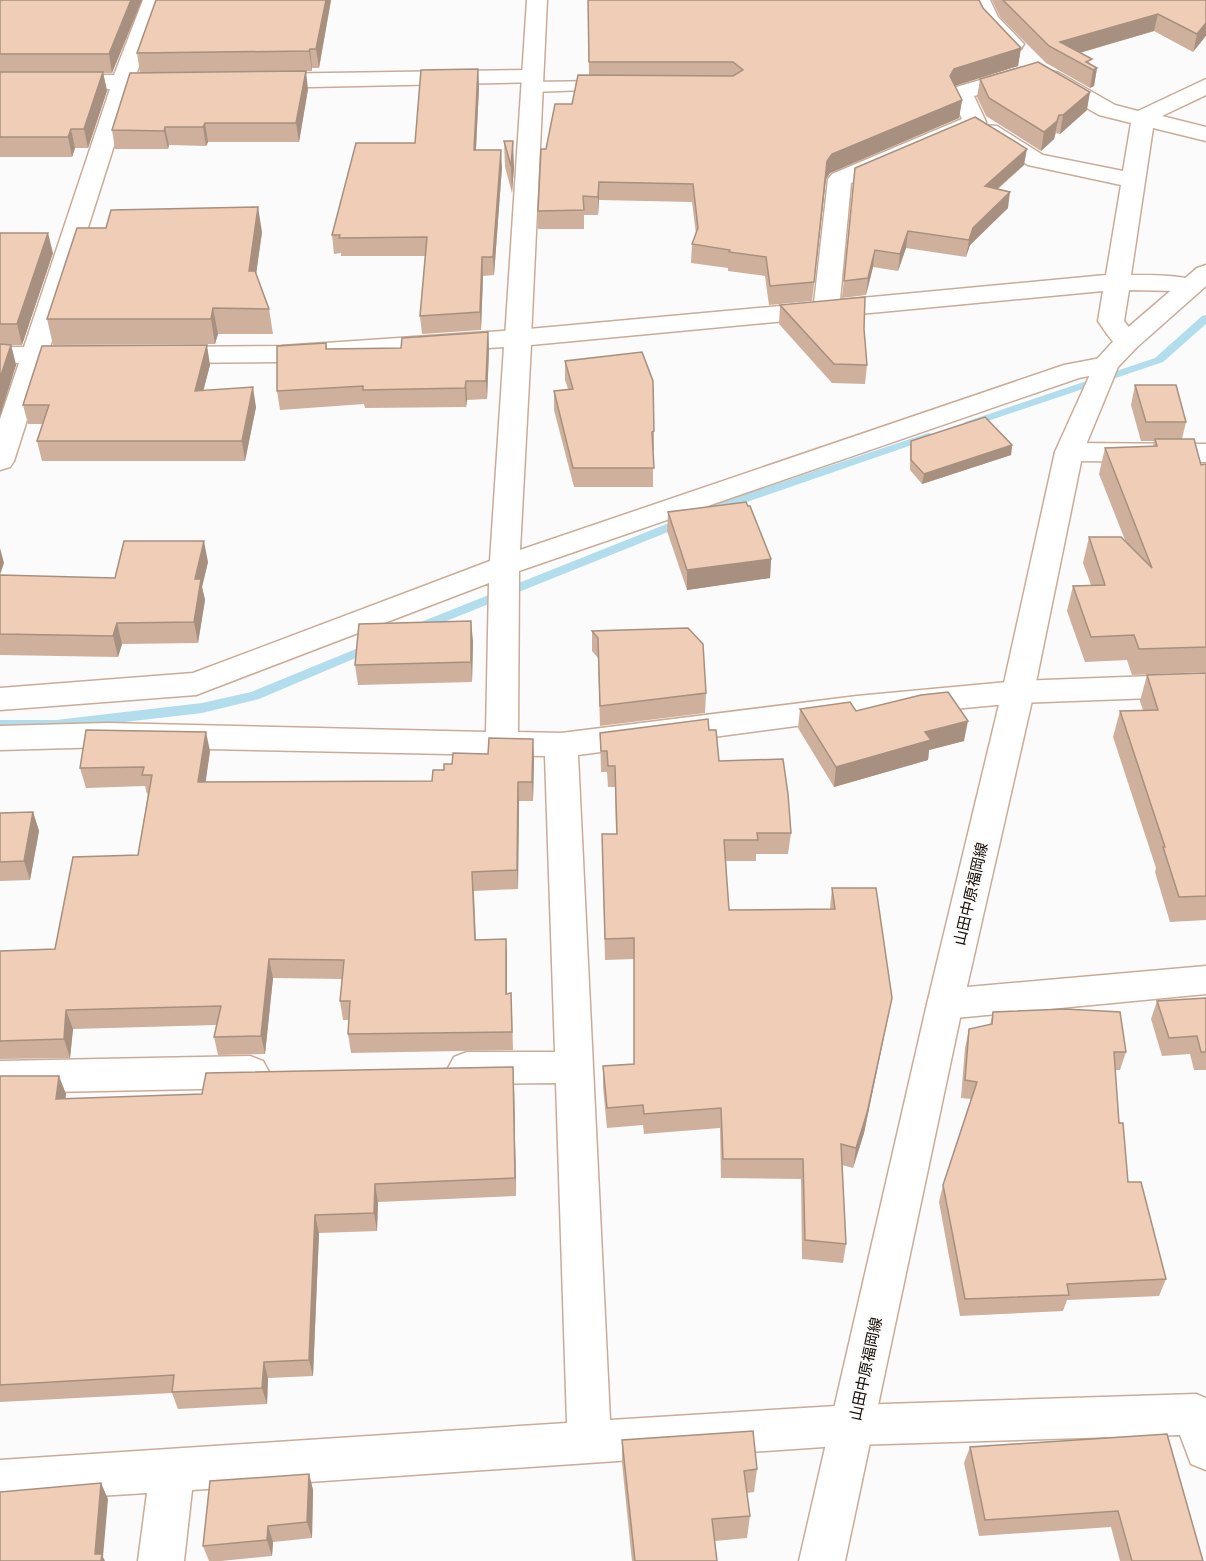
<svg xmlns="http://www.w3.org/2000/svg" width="1206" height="1561" viewBox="0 0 1206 1561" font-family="Figtree,'Noto Sans JP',sans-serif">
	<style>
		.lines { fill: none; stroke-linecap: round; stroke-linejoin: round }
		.stream { fill: #b2ddec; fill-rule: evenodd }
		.service-casing { stroke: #cbab96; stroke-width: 3 }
		.minor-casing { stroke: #cbab96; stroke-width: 3 }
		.tertiary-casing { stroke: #cbab96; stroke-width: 3 }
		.secondary-casing { stroke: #cbab96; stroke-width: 3 }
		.service { fill: #fff; fill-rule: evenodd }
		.minor { fill: #fff; fill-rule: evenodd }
		.tertiary { fill: #fff; fill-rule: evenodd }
		.secondary { fill: #fff; fill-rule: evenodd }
		.wall { fill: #ceb09d }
		.shaded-wall { fill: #a7907f }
		.building { fill: #efcdb6; stroke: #a7907f; stroke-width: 1.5 }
		.labels { text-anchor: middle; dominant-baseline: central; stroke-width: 4.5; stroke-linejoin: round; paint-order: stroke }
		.street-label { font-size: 15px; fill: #140903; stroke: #fbfbfb }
	</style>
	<rect width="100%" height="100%" fill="#fbfbfb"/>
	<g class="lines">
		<g class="stream">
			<polygon points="1206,315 1206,324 1163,362 973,426 969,427 963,424 965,422 1155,358 1202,316"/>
			<polygon points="928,433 932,434 932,438 712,514 704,514 702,511 704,508"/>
			<polygon points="684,517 690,521 688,524 419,632 411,632 409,629 411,626"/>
			<polygon points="373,642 379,646 377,649 259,699 202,713 56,730 0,730 0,720 56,720 202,703 251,692"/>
		</g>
		<g class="service-casing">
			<polygon id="service" points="607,81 613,83 615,86 613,89 532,92 524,87 532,82"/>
		</g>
		<g class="minor-casing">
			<g id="minor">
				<polygon points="143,0 163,0 136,75 180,77 183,82 180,87 132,89 50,347 91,349 95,355 91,361 82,363 45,363 14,461 10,467 0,470 0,419 19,363 0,363 0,347 24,347 110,89 0,89 0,75 114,75"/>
				<path d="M970,0H990L998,17L1024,44L1021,49C996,55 978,19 970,0Z"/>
				<path d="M1021,68L1029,70L1032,75L1029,80L974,96L986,122L984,125L997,126L1043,155L1123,171L1131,123L1099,115L1043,83L1040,78L1043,73L1051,71L1059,73L1115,105L1138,111L1206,79V95L1162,116L1206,127V141L1153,128L1131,275C1155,275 1177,275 1200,281L1204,286L1200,291L1191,294L1178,291L1129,290L1124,321L1140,342L1136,348C1116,353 1109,336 1098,321L1103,291L531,345L520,550L1064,365L1106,357L1115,359L1119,365L1115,371L1079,378L519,571L518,732L561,733L857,696L1018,681L1206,674V696L1018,703L857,718L578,755L610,1420L853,1405L1196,1394L1206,1398V1470L1191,1464L1180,1435L853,1445L192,1490L184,1561H138L147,1493L0,1502V1460L567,1423L556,1083L467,1084L454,1079L448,1068L454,1057L467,1052H555L545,756L108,747L0,750V726L108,723L486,732L489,583L196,695L0,710V688L193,673L490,561L504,347L281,362L164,363L155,361L151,355L155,349L164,347L281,346L518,330L814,303L828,179L832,174L962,119L950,93L953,88ZM979,128L978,131L981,136L1028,165L1121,185L1106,275L840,300L851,183Z"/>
				<polygon points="532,70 540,72 543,77 540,82 263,88 255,86 252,81 255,76 263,74"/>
				<polygon points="1069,443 1206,444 1206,462 1069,461 1059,458 1055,452 1059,446"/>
				<polygon points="1206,966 1206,994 945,1019 932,1014 927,1004 932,994 945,989"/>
				<polygon points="250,1056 263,1061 269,1072 263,1083 250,1088 0,1093 0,1061"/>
			</g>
		</g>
		<g class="tertiary-casing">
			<polygon id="tertiary" points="527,0 547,0 531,338 527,344 518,346 509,344 505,338"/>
		</g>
		<g class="secondary-casing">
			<polygon id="secondary" points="1206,265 1206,286 1136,348 1118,367 1083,452 1034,692 963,1004 845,1561 799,1561 927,1004 1002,692 1055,452 1097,359 1118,336 1197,268"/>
		</g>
		<use href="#service" class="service"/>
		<use href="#minor" class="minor"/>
		<use href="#tertiary" class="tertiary"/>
		<use href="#secondary" class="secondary"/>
	</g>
	<g class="wall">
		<polygon points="0,0 142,0 112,73 103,73 107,91 88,148 75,148 72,157 0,157"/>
		<polygon points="156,0 331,0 319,68 312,68 312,71 140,73 137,53"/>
		<polygon points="588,0 983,8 1021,48 1018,66 955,86 962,100 959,118 830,173 826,179 812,301 769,305 765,276 728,271 728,268 691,263 692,244 696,234 692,202 599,200 598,215 584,215 584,229 538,229 538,211 546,149 589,75"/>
		<polygon points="992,0 1206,0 1193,52 1154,31 1080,53 1091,64 1097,68 1094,86 1090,88 1046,63 1000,17"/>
		<polygon points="478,69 479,87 476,150 502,167 494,275 483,276 481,330 422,334 420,316 425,256 341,256 341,253 334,254 332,235 415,143"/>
		<polygon points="980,79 1087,110 1060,134 1056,133 1054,139 1041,151 986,116 977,97"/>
		<polygon points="308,89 299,142 208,142 206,146 169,145 168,149 115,149 112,130"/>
		<polygon points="504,141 514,167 512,193 505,167"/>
		<polygon points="1024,165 998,189 1008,208 970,245 966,257 906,248 898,271 873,267 866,295 842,298 855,168"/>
		<polygon points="262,232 256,274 269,309 273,334 218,334 215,344 53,345 47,319"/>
		<polygon points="0,233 53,253 22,345 11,345 16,365 0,416"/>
		<polygon points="780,305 867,365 865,384 832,383 779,324"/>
		<polygon points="488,332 489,350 487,399 467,400 466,407 365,408 364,404 280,410 277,391 326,343 327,349 401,348"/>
		<polygon points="565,361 654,431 654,451 653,451 653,487 574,487 554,410 554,391 568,389 565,380"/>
		<polygon points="210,365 203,391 256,407 245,461 42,461 37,441 43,424 28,424 23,405"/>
		<polygon points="1135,385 1186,422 1182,439 1201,465 1206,464 1206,672 1132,675 1127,660 1085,662 1067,611 1073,586 1091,585 1083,563 1089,537 1125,540 1099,474 1105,448 1153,446 1154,441 1141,441 1131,405"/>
		<polygon points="911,441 1012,445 1011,455 922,484 910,470 910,451"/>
		<polygon points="668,512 771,559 770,578 687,590 667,531"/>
		<polygon points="208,562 202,587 205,600 198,643 122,644 118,657 0,655 0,575 115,578"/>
		<polygon points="592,631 706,693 705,713 600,726 598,658 592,651"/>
		<polygon points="473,641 472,682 358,685 355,665"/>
		<polygon points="1206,673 1206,920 1170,922 1155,872 1156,868 1113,737 1120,711 1143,710 1140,701 1147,675"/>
		<polygon points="800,709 856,711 964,741 929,750 928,760 834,787 798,728"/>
		<polygon points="709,730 719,761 791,833 788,854 756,854 756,861 726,861 729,910 830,909 832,888 892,998 864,1133 853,1168 842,1165 846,1244 843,1263 802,1259 801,1179 721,1178 720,1128 644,1134 643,1125 607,1128 603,1087 603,1066 634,1064 634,959 605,960 602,834 616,834 615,787 608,787 607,772 601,772 600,733"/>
		<polygon points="210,751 205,782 432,781 444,770 452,764 534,758 533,801 519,801 518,889 474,891 476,940 506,939 507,958 507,994 512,1012 513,1050 351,1053 348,1034 349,1020 343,1020 340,1001 342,979 273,978 265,1054 218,1055 214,1037 216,1025 73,1029 70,1058 0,1059 0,951 55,949 138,855 148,794 147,794 145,786 86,788 80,768"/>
		<polygon points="33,812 39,831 30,880 0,881 0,813"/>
		<polygon points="1206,998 1206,1070 1194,1070 1190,1054 1162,1056 1151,1019 1157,1001"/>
		<polygon points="993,1012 1126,1052 1120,1070 1115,1070 1119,1123 1128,1182 1166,1279 1159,1296 1067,1300 1063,1311 960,1316 939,1202 943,1185 971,1099 961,1098 965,1048 969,1029 990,1025"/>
		<polygon points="0,1076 66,1094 65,1099 514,1086 516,1196 378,1202 377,1231 319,1233 313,1376 268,1378 267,1404 178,1409 172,1393 0,1402"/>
		<polygon points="1167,1434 1203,1561 1120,1561 1111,1527 979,1536 964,1463 970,1447"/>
		<polygon points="622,1440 757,1469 754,1492 747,1493 750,1516 747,1538 715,1541 717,1561 632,1561 622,1463"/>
		<polygon points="309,1474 313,1490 312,1538 273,1542 272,1556 221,1561 209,1561 203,1546"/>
	</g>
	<g class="shaded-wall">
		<polygon points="131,0 142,0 112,73 109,54"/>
		<polygon points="326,0 331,0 319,68 316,49"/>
		<polygon points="1158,14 1154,31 1068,56 1060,42"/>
		<polygon points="1206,23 1206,36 1193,52 1197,34"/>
		<polygon points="1021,48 1018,66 951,87 950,76 954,69"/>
		<polygon points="310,49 312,68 312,71 309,51"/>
		<polygon points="1097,68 1094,86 1090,88 1093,70"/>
		<polygon points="478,69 479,87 475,168 474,150"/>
		<polygon points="306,71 308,89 299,142 296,123"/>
		<polygon points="103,72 107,91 88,148 84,129"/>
		<polygon points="1090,92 1087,110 1060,134 1063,115"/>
		<polygon points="962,100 959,118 830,173 826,179 812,301 827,161 832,154"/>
		<polygon points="1059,115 1054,139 1041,151 1044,132"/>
		<polygon points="205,123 208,142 206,146 203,127"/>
		<polygon points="165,127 169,145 168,149 164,131"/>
		<polygon points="71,129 75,148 72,157 68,137"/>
		<polygon points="513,141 514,167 512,193 511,166"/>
		<polygon points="1027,149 1024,165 982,202 985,186"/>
		<polygon points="501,150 502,167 494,275 493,257"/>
		<polygon points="599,182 599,200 598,215 598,197"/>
		<polygon points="1010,192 1008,208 970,245 966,257 969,240 973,228"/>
		<polygon points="258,207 262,232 253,296 249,271"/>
		<polygon points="908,231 906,248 898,271 900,254"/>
		<polygon points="48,233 53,253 22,345 17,324"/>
		<polygon points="875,250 873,267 866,295 868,278"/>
		<polygon points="482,257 483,276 481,330 480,312"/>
		<polygon points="213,308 218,334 215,344 211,319"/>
		<polygon points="488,332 489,350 487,399 486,381"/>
		<polygon points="11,345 16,365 0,416 0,378"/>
		<polygon points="207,345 210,365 198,411 195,391"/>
		<polygon points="466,381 467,400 466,407 465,388"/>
		<polygon points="253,387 256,407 245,461 242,441"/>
		<polygon points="1012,445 1011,455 922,484 924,474"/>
		<polygon points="204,541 208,562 202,587 205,600 198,643 194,622 195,579"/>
		<polygon points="0,548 4,563 0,575"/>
		<polygon points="771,559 770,578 687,590 687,570"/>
		<polygon points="471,621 473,641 472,682 471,662"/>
		<polygon points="117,623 122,644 118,657 113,636"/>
		<polygon points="968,721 964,741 929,750 928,760 834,787 836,767 925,732"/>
		<polygon points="206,732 210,751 203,801 198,782"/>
		<polygon points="533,739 534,758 533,801 532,782"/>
		<polygon points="518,782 519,801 518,889 517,870"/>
		<polygon points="33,812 39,831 30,880 24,861"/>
		<polygon points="506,939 507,958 507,1013 506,994"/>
		<polygon points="269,959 273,978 265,1054 261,1036"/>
		<polygon points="892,998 864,1133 853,1168 856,1148"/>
		<polygon points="66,1010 73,1029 70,1058 64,1039"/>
		<polygon points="513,1067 514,1086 516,1196 515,1178"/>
		<polygon points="59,1076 66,1094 63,1117 56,1099"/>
		<polygon points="375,1184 378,1202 377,1231 374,1213"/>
		<polygon points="315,1215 319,1233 313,1376 309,1360"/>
		<polygon points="264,1362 268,1378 267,1404 262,1388"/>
		<polygon points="309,1474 313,1490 312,1538 307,1522"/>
		<polygon points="101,1483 108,1499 103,1557 105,1561 98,1561 95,1554"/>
		<polygon points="268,1526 273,1542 272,1556 267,1540"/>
	</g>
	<g class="building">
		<polygon points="0,0 131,0 109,54 0,54"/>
		<polygon points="156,0 326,0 316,49 310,49 309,51 137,53"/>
		<polygon points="588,0 979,0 983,8 1021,48 954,69 950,76 962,100 832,154 827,161 814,282 770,286 766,257 729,252 730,250 692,244 698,228 693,184 599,182 598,197 583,196 584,210 538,211 541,149 546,149 555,104 572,104 578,75 733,76 743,70 733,62 589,62"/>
		<polygon points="1003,0 1206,0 1206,23 1197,34 1158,14 1060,42 1092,59 1086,62 1097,68 1093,70 1049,46"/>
		<polygon points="1038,62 1090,92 1063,115 1059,115 1057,121 1044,132 989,98 980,79"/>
		<polygon points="478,69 474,150 501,150 493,257 482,257 480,312 420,316 427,237 339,238 340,235 332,235 356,143 415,143 421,70"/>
		<polygon points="306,71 296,123 205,123 203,127 165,127 164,131 112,130 130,73"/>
		<polygon points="0,72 103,72 84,129 71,129 68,137 0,137"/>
		<polygon points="975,117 1027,149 985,186 1010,192 973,228 969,240 908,231 900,254 875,250 868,278 844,281 855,168"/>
		<polygon points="504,141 513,141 511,166"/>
		<polygon points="258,207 249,271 255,271 269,309 213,308 211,319 47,319 77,228 106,228 111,210"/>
		<polygon points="0,233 48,233 17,324 0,324"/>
		<polygon points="865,297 864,329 867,365 834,364 780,305"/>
		<polygon points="488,332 486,381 466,381 465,388 363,390 363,386 277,391 277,346 326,343 326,349 401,348 402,338"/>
		<polygon points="0,344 11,345 0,378"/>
		<polygon points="207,345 195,391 253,387 242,441 37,441 49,405 23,405 42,346"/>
		<polygon points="642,352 653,381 654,431 652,432 654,468 573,468 554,391 573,389 565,361"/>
		<polygon points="1135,385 1176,385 1186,422 1146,422"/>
		<polygon points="985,417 1012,445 924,474 911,460 911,441"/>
		<polygon points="1155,439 1194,439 1201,465 1206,464 1206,647 1139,649 1134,635 1091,637 1073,586 1105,585 1089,537 1121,537 1152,568 1105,448 1157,446"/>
		<polygon points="746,502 748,506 750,506 771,559 687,570 668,512"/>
		<polygon points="124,541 204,541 195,579 201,579 194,622 117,623 113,636 0,634 0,575 115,578"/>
		<polygon points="471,621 471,662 355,665 359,624"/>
		<polygon points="688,628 703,644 706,693 600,706 598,638 592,631"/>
		<polygon points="1206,673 1206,896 1179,897 1163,847 1165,847 1120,711 1158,710 1147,675"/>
		<polygon points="948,692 968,721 925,732 931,740 836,767 800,709 850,702 856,711 921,695"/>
		<polygon points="708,719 709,730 716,730 719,761 783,759 788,794 791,833 757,833 758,840 724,840 729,910 835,909 832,888 876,888 892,998 867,1113 856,1148 841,1144 846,1244 805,1240 803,1159 723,1159 721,1108 644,1114 643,1105 607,1108 603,1066 634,1064 634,938 605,939 602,834 617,834 615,766 608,766 607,751 601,751 600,733"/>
		<polygon points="86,730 206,732 198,782 432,781 433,770 444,770 444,764 452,764 453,753 488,754 489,738 533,739 532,782 518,782 517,870 472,872 475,940 506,939 506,994 511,993 512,1032 348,1034 350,1001 340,1001 344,960 269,959 261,1036 214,1037 221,1006 66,1010 64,1039 0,1041 0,951 55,949 73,857 138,855 152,775 142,775 144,767 80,768"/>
		<polygon points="33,812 24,861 0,862 0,813"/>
		<polygon points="1206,998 1206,1052 1201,1052 1197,1036 1169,1038 1157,1001"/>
		<polygon points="1065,1009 1120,1012 1126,1052 1114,1052 1119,1123 1123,1123 1128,1182 1141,1182 1166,1279 1067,1284 1069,1295 965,1299 943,1185 977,1082 965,1080 969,1029 992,1024 993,1012"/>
		<polygon points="513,1067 515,1178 375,1184 374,1213 315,1215 309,1360 264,1362 262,1388 172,1392 174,1375 0,1385 0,1076 59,1076 56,1099 202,1094 206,1073"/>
		<polygon points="753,1431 757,1469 744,1471 750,1516 712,1519 717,1561 635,1561 622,1440"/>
		<polygon points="1167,1434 1203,1561 1132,1561 1118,1511 985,1520 970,1447"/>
		<polygon points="309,1474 307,1522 268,1526 267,1540 203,1546 210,1481"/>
		<polygon points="101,1483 95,1554 102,1554 101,1561 0,1561 0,1492"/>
	</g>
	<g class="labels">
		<g class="street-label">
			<text transform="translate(971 894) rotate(-77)">山田中原福岡線</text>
			<text transform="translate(866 1369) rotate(-78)">山田中原福岡線</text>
		</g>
	</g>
</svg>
